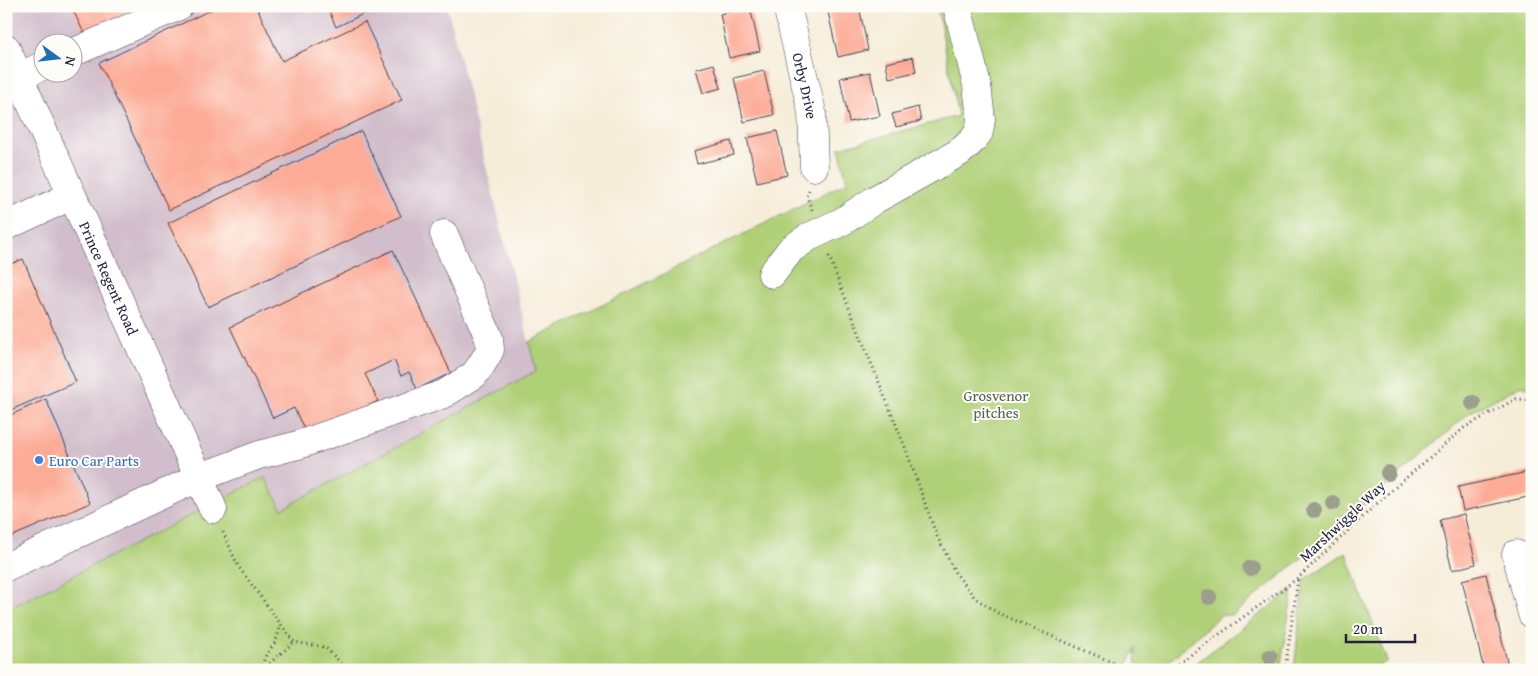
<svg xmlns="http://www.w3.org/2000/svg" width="1538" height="676" viewBox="0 0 1538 676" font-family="'Gentium Book Plus',serif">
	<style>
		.industrial { fill: #d1bdcb; fill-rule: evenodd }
		.green { fill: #b0d078; stroke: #69795a }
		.building { fill: #fcab96 }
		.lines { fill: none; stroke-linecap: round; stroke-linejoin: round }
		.minor-casing { stroke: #424053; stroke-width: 29 }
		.path { stroke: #424053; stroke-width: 3; stroke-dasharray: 1 4; stroke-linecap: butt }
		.minor { stroke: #fff; stroke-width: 28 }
		.tree { fill: #9d9f8e }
		.shop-dot { fill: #3f7fe0; stroke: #fdfcf7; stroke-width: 2 }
		.labels { text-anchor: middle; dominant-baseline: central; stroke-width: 4; stroke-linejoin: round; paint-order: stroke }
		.street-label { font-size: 15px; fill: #22223b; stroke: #fdfcf7 }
		.park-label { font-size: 15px; fill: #545f50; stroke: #fdfcf7 }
		.shop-label { font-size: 15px; fill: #366cbe; stroke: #fdfcf7; text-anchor: start }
	</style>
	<rect width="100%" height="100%" fill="#fdfcf7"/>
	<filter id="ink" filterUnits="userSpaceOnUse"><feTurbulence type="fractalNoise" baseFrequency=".02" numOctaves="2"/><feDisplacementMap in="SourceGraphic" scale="10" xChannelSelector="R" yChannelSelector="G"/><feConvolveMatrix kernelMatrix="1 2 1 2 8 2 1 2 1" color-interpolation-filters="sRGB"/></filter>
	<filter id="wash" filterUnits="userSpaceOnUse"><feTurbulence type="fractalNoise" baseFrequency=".0096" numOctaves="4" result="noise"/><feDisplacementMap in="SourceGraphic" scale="20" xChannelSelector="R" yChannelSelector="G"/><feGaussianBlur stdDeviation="1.12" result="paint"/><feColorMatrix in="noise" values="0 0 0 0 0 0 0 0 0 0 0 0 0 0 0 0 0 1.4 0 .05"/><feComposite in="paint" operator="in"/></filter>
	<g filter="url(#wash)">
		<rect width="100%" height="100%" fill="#f6edd9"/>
		<path class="industrial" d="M6,6H447L536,371L281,509L264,477L6,610ZM42,42H72V72H42Z"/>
		<g class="green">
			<polygon points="937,6 1532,6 1532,390 1522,385 1469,413 1341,525 1233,615 1221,615 1159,670 1151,670 1135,663 1136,648 1125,670 6,670 6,610 265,477 282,509 536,371 529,342 847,182 839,148 958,116"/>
			<polygon points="1346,552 1387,661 1372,670 1294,670 1304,580"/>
			<polygon points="1293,589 1280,670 1187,670"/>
		</g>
		<g id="blocks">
			<g class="building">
				<polygon points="71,6 147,6 85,35"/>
				<polygon points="219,6 256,6 282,61 365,22 402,100 169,210 99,63"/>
				<polygon points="327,6 380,6 336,27"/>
				<polygon points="856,6 859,6 868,50 838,57 828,12"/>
				<polygon points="750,7 760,51 729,58 720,14"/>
				<polygon points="913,57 916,72 889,78 886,63"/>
				<polygon points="714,64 721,88 703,93 696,69"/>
				<polygon points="764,71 774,115 744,122 734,78"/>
				<polygon points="870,72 880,116 849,122 840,78"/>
				<polygon points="918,107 921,121 896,127 892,114"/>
				<polygon points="361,131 401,216 208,307 168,223"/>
				<polygon points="777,131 787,175 757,182 747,138"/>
				<polygon points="731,141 734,155 697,164 694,151"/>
				<polygon points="393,250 451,373 417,389 409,372 401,376 394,360 365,374 378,401 307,435 294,408 273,418 230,327"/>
				<polygon points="23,259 76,382 6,412 6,266"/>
				<polygon points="46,399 90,503 6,539 6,417"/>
				<polygon points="1532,471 1532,496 1463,511 1458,487"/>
				<polygon points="1464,514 1476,564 1452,570 1440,520"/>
				<polygon points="1486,574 1504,649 1509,670 1484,670 1462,580"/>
			</g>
		</g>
	</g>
	<g filter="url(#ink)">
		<use href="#blocks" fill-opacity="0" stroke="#424053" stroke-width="1"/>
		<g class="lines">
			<g class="minor-casing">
				<g id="minor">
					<path id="s1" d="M787,6L812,112L814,167"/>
					<path id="s2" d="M6,48L213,509"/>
					<polyline points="72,53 179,6"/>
					<polyline points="19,77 42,66"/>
					<polyline points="6,226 71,196"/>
					<polyline points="772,274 791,249 809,237 843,221 876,199 960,152 973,140 979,132 981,119 977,85 957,6"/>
					<polyline points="1516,554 1532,614"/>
					<polyline points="6,567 198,478 259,455 298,445 444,394 474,375 482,364 490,350 489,338 444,234"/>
				</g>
			</g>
			<g class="path">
				<polyline points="809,190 807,197 812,210"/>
				<polyline points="829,256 847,303 905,447 936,534 955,572 975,598 998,613 1130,670"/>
				<polyline points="223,532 238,566 294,642 325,647 348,670"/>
				<polyline points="260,670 266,655 276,641 281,625"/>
				<polyline points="262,670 294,642"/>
				<polyline points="1171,670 1189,656 1298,578 1384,497 1465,427 1516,399 1532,400"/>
				<polyline points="1285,670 1298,578"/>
			</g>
			<use href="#minor" class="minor"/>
		</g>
		<g class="tree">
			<circle cx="1473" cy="403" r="8"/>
			<circle cx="1388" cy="473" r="8"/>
			<circle cx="1333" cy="503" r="8"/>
			<circle cx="1314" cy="510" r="8"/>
			<circle cx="1250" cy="568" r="8"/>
			<circle cx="1209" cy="597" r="8"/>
			<circle cx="1270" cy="657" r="8"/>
		</g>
	</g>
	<circle class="shop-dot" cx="39" cy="460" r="5"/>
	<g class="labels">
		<g class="street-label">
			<text stroke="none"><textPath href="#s1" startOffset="82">Orby Drive</textPath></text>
			<text stroke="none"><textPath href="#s2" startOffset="252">Prince Regent Road</textPath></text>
			<text transform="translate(1342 521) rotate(-43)">Marshwiggle Way</text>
		</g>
		<g class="park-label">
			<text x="996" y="395">Grosvenor<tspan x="996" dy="17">pitches</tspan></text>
		</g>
		<g class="shop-label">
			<text x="49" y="460">Euro Car Parts</text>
		</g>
	</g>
	<rect width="1538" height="676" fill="none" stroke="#fdfcf7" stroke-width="25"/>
	<g transform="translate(58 58) rotate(105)"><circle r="24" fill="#fdfcf7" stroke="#a5a5ac"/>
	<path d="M0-4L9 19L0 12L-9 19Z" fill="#1f6fb2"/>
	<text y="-8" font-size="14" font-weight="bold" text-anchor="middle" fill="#22223b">N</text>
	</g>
	<path d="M1346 634v8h69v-8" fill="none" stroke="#22223b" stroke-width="2.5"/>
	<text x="1353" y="634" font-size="15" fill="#22223b" stroke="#fdfcf7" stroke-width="4" paint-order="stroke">20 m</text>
</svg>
